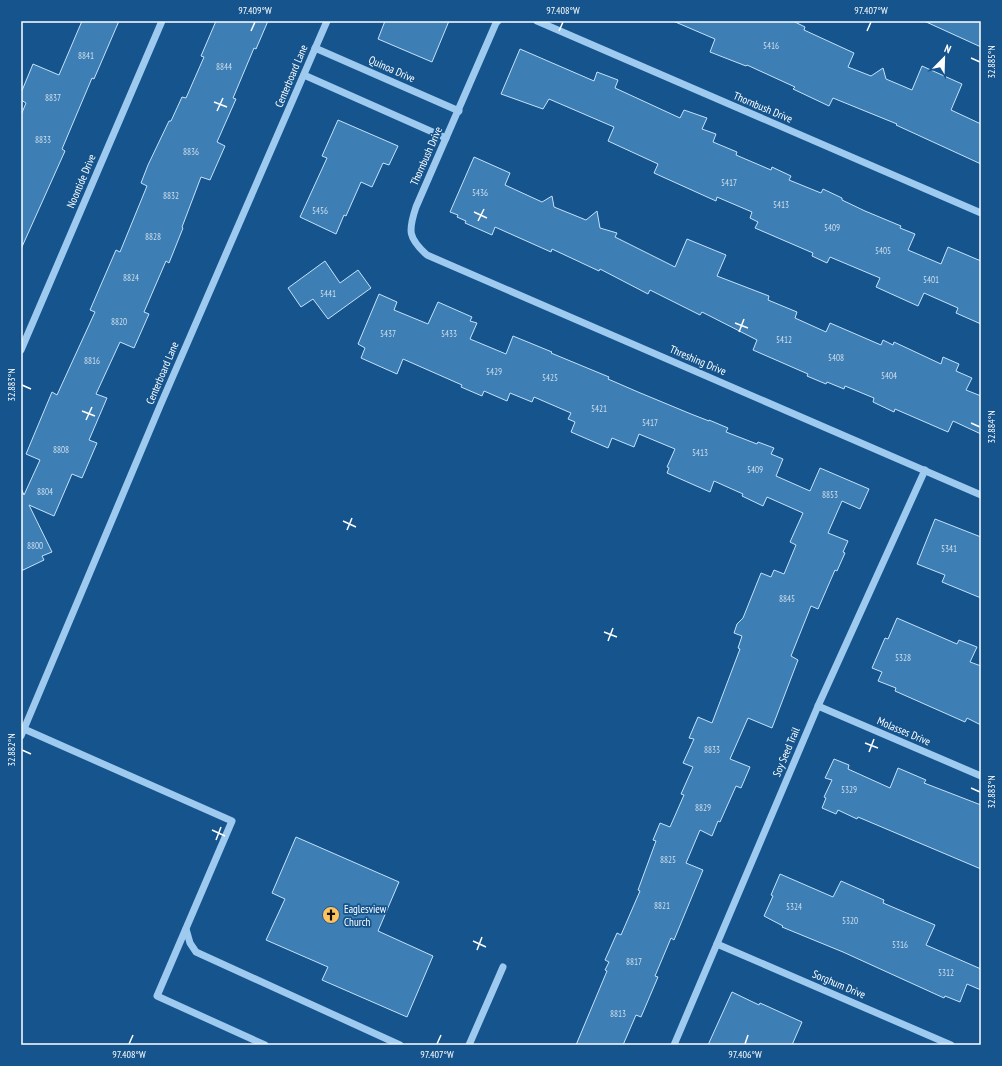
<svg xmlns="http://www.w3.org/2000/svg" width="1002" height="1066" viewBox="0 0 1002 1066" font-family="'PT Sans Narrow',sans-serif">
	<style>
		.building { fill: #3d7eb5; stroke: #c5e2fb }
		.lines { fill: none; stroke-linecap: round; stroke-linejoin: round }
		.minor { stroke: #9ecaf0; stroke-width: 7 }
		.ticks { fill: none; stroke: #fff; stroke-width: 1.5 }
		.labels { text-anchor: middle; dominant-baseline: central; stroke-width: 3.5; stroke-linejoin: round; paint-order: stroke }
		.number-label { font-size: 9px; fill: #cedfec }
		.street-label { font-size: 11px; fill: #fff; stroke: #15548c }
		.poi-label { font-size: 11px; fill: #fff; stroke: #15548c; text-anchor: start }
		.neatline { fill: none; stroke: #fff; stroke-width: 1.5 }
		.ticks-label { font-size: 10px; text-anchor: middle; fill: #fff }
	</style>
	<rect width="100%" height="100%" fill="#15548c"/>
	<g class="building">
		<polygon points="82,21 119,21 94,79 92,78 62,149 65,151 21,249 21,115 26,103 21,100 21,93 33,64 59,75"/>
		<polygon points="216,21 268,21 256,49 254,48 233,98 236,99 217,142 225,146 210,180 201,177 182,227 183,228 169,263 166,261 144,312 149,314 134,348 120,342 96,394 107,398 89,440 97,443 82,478 72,474 54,516 29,505 52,552 42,556 44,560 21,571 21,488 24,495 40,460 26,454 52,392 57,395 95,312 90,310 116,250 120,252 147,186 141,183 148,165 169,121 171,121 182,97 186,98 204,57 201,56"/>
		<polygon points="385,21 449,21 432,62 378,39"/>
		<polygon points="673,21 793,21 805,27 804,30 854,53 848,67 871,76 883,68 886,79 912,90 922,66 962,84 951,110 981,124 981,164 896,125 897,124 833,98 829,106 793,89 795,87 747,65 746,66 710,52 715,39"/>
		<polygon points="924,21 981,21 981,47"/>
		<polygon points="520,49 594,81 597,72 618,80 615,88 680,118 684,110 707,118 702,129 716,134 713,142 737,152 736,155 771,170 772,167 791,176 789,180 821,193 823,189 842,198 842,200 865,211 901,226 900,228 915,234 908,250 941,264 948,247 981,261 981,324 956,313 958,308 924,293 918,306 876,287 880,278 830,257 827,263 812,256 813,253 755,228 758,222 750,218 752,212 717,197 716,201 654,173 658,164 608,141 614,127 549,99 543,109 501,94"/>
		<polygon points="338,120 398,146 389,165 383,163 372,187 361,182 346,216 344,215 336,234 300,217 327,158 322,156"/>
		<polygon points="474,157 510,173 505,185 542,202 552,196 554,207 586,220 597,211 600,228 617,233 615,237 675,267 687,239 726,255 717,276 769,296 768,300 797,312 795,318 826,332 830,323 881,345 883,340 893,345 894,342 941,364 943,357 959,364 956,371 972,378 966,390 981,396 981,434 953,421 948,432 895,409 894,412 873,402 874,398 845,386 844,389 827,382 826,384 807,376 808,374 753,350 757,340 702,312 700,315 650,290 648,294 600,269 599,271 552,249 551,252 495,227 492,235 465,223 466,221 457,217 458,215 450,212"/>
		<polygon points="325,261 340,283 358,270 371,288 328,319 313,299 301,307 288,288"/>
		<polygon points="379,294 397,302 394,310 428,324 438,302 472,317 470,321 477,323 470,339 506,354 513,336 552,352 551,353 609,377 608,379 638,392 691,414 709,421 709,420 728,428 726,432 757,444 758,442 774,448 771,454 783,459 776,476 810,491 820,468 869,489 860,509 842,501 828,533 848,541 843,552 845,553 837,571 835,570 818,609 811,606 791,656 798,660 772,728 748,718 730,759 750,767 741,788 736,786 720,822 718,821 712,836 700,830 686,863 703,870 674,940 671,938 655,976 658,977 641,1017 636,1015 623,1045 576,1045 607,971 605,970 609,962 605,960 617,933 621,935 640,891 638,890 656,841 653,840 660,823 670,827 684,795 681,794 693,767 683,763 694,739 689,738 698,717 712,723 740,649 738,648 742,636 734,633 737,624 743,618 761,573 771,577 774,570 784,574 796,545 790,542 803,513 767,497 763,506 742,496 743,494 714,481 710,492 667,473 669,468 667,467 675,449 639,434 634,447 612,438 608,448 571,432 575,422 568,419 571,413 534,397 532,402 510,393 507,401 484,391 482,396 461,387 462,385 403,359 397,374 361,358 365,348 358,344"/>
		<polygon points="935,519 981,537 981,598 942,582 945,575 917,564"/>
		<polygon points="897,618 957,644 959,640 977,647 970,662 981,666 981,725 967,718 965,722 895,691 896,688 878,681 882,672 872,668 885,638 888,639"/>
		<polygon points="834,759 849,765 848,769 890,788 898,768 926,780 924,783 981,805 981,869 858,817 857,819 838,810 836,814 822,808 826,798 824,797 832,780 825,778"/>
		<polygon points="296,837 399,882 378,931 433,956 407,1017 322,980 328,967 266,940 285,899 272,893"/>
		<polygon points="780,874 833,897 841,881 884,900 883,903 935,925 926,945 981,969 981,990 967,984 960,1002 945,996 944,998 843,952 782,927 783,926 764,916 773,896 771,895"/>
		<polygon points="732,992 759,1005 760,1003 802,1022 792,1045 708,1045"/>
	</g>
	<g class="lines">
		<g class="minor">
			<path d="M498,21L496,23L416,207C408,231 408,238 427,255L981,495"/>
			<polyline points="537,21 981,213"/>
			<polyline points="315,48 459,111"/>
			<polyline points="304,75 446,138"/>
			<polyline points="21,350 162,21"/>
			<polyline points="818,706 981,776"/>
			<polyline points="24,729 232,821 157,996 265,1045"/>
			<polyline points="21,736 160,406 327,21"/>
			<polyline points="186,929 190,943 196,952 400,1045"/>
			<polyline points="717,944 951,1045"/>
			<polyline points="469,1045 503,967"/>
			<polyline points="674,1045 818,706 925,470"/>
		</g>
	</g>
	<path class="ticks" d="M251,31L255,22M559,31L563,22M867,31L871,22M971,58L980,62M214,102L227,107M217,111L223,98M474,212L487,218M478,221L484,209M735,323L748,328M739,332L744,319M22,385L31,389M82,411L95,416M86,420L92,407M971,423L980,427M343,521L356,527M347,530L352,518M604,632L617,637M608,641L613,628M865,743L878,748M22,750L31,754M869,752L874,739M971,788L980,792M212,830L225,836M216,840L221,827M473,941L486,947M477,950L482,937M129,1044L133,1035M437,1044L441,1035M745,1044L748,1035"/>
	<defs>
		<g id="church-disc" transform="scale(0.9)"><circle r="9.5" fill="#ffc25d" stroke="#15548c"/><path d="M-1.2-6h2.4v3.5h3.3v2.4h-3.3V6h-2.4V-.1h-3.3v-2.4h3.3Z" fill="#111"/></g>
	</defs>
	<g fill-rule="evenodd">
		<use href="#church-disc" x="331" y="915"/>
	</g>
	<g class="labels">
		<g class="number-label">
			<text x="771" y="45">5416</text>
			<text x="86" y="55">8841</text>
			<text x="224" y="66">8844</text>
			<text x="53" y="97">8837</text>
			<text x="43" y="139">8833</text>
			<text x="191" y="151">8836</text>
			<text x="729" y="182">5417</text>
			<text x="480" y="192">5436</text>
			<text x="171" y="195">8832</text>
			<text x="781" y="204">5413</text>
			<text x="320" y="210">5456</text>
			<text x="832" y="227">5409</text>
			<text x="153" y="236">8828</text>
			<text x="883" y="250">5405</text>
			<text x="131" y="277">8824</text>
			<text x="931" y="279">5401</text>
			<text x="328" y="293">5441</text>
			<text x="119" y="321">8820</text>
			<text x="388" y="333">5437</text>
			<text x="449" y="333">5433</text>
			<text x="784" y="339">5412</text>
			<text x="836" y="357">5408</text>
			<text x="92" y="360">8816</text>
			<text x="494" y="371">5429</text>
			<text x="889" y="375">5404</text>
			<text x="550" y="377">5425</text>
			<text x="599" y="408">5421</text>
			<text x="650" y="422">5417</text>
			<text x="61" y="449">8808</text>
			<text x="700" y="452">5413</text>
			<text x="755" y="469">5409</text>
			<text x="45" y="491">8804</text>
			<text x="830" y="494">8853</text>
			<text x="35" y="545">8800</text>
			<text x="949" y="548">5341</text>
			<text x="787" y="598">8845</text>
			<text x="903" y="657">5328</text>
			<text x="712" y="749">8833</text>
			<text x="849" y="789">5329</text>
			<text x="703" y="807">8829</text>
			<text x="668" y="859">8825</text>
			<text x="662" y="905">8821</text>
			<text x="794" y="906">5324</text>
			<text x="850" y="920">5320</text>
			<text x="900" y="944">5316</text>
			<text x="634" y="961">8817</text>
			<text x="946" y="972">5312</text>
			<text x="618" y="1013">8813</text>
		</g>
		<g class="street-label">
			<text transform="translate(392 69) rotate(24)">Quinoa Drive</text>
			<text transform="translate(291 76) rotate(-67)">Centerboard Lane</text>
			<text transform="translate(763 107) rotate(23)">Thornbush Drive</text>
			<text transform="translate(426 156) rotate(-66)">Thornbush Drive</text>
			<text transform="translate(81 181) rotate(-67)">Noontide Drive</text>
			<text transform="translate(698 360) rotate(23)">Threshing Drive</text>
			<text transform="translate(162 373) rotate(-67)">Centerboard Lane</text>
			<text transform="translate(904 731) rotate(23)">Molasses Drive</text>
			<text transform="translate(786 752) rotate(-67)">Soy Seed Trail</text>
			<text transform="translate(839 984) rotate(23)">Sorghum Drive</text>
		</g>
		<g class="poi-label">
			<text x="344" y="909">Eaglesview<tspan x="344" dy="13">Church</tspan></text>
		</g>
	</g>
	<rect width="1002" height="1066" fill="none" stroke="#15548c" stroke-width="44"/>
	<g transform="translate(944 58) rotate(23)" stroke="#15548c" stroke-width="3" paint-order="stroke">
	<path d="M0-3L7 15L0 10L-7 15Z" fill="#ffffff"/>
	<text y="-6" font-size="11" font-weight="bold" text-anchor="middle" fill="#ffffff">N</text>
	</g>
	<rect x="22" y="22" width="958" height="1022" class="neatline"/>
	<g class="ticks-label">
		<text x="255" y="14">97.409°W</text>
		<text x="563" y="14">97.408°W</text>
		<text x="871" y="14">97.407°W</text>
		<text transform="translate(991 62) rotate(-90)" y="4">32.885°N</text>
		<text transform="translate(11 385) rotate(-90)" y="4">32.883°N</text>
		<text transform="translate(991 427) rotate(-90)" y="4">32.884°N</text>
		<text transform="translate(11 750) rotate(-90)" y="4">32.882°N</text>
		<text transform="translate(991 792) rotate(-90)" y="4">32.883°N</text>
		<text x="129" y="1058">97.408°W</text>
		<text x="437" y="1058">97.407°W</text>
		<text x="745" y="1058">97.406°W</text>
	</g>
</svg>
